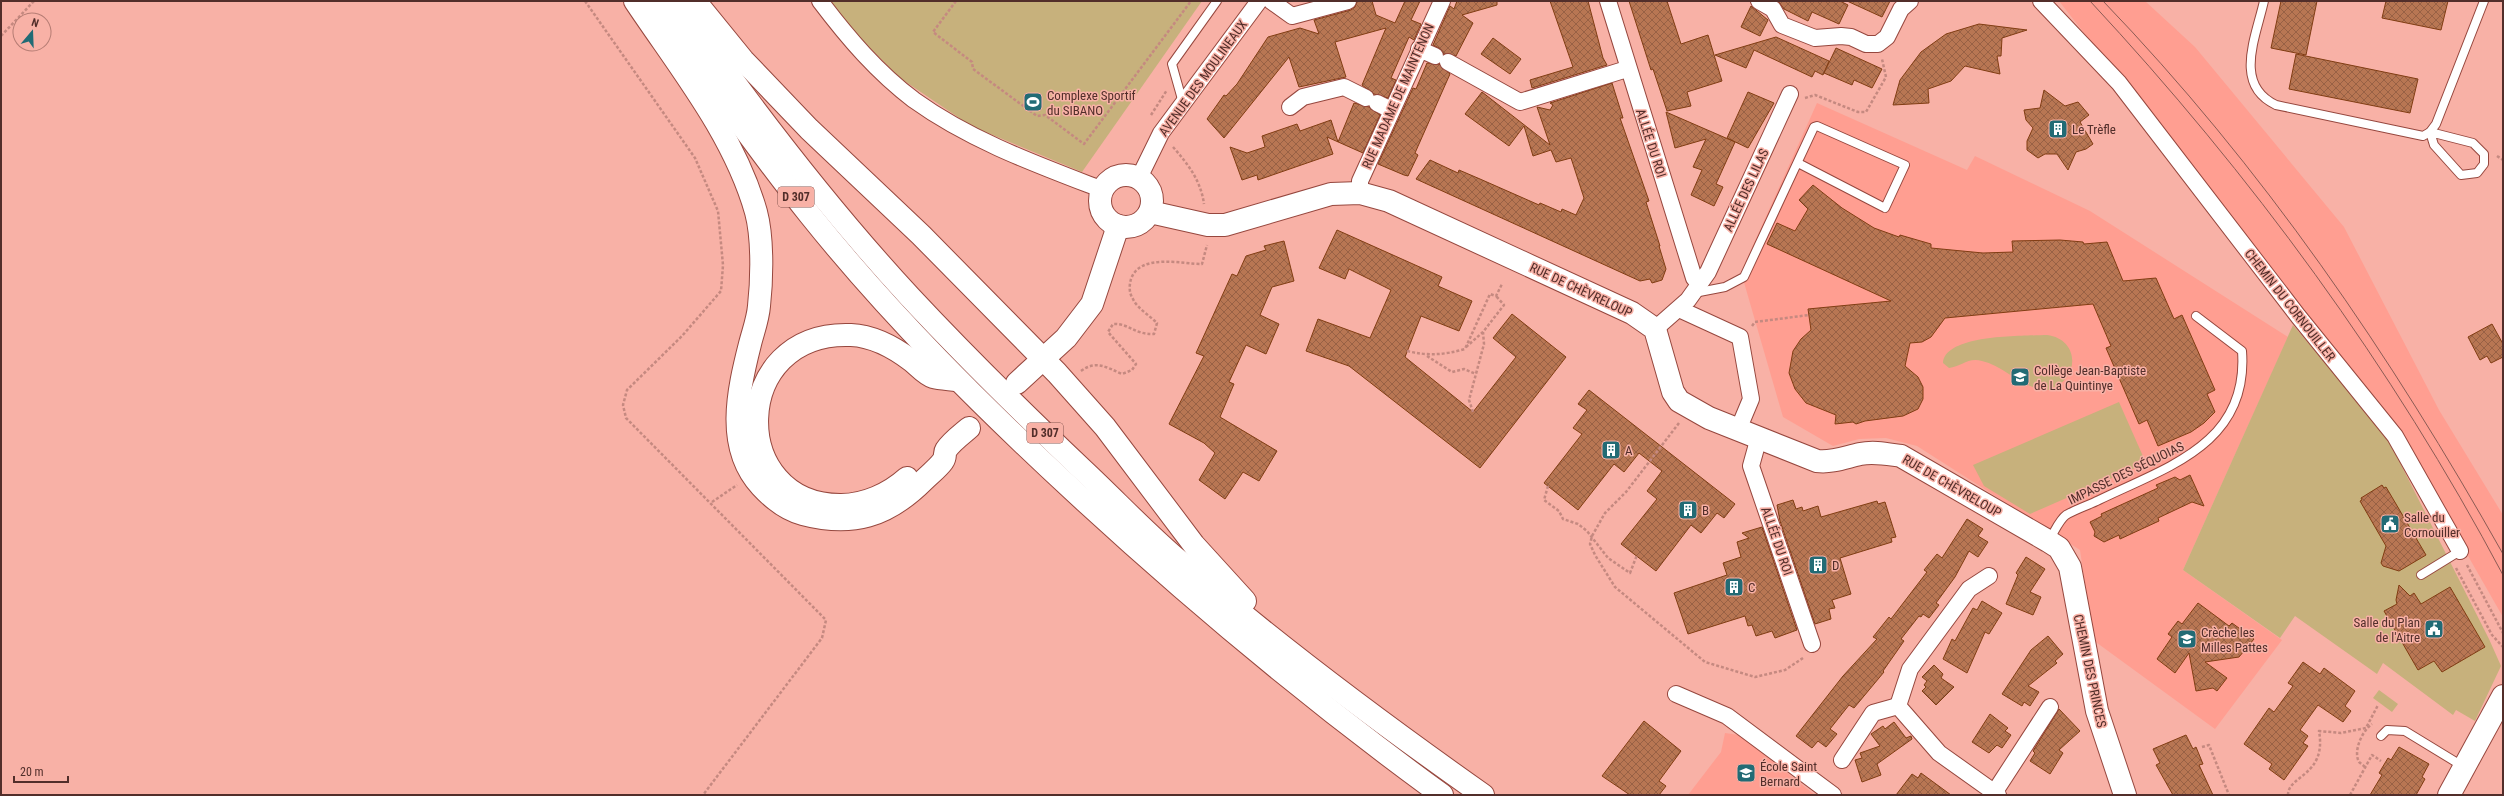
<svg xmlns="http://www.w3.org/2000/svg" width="2504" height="796" viewBox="0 0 2504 796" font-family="'Roboto Condensed',sans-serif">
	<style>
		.built { fill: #ff9e91 }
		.green { fill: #c7b17c }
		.building { fill: url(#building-cross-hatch); stroke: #813d13 }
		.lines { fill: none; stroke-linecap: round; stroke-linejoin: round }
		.lane-casing { stroke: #96473e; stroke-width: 10 }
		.street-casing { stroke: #96473e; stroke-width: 18 }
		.secondary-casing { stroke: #96473e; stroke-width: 24 }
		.primary-casing { stroke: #96473e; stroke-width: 24 }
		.path { stroke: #c58980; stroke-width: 2.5; stroke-dasharray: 3 2; stroke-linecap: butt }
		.lane { stroke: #fff; stroke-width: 8 }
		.street { stroke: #fff; stroke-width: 16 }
		.secondary { stroke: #fff; stroke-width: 22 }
		.primary { stroke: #fff; stroke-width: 22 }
		.tram { stroke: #8b5b54; stroke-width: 1 }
		.labels { text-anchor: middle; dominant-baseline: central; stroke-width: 3; stroke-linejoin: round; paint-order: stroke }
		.shield { fill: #f8b1a6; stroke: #84554f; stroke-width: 1 }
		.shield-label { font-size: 12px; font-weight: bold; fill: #522e2a }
		.street-label { font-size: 13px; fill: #522e2a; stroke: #f8b1a6 }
		.poi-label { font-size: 13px; fill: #522e2a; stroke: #f8b1a6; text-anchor: start }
	</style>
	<defs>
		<pattern id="building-cross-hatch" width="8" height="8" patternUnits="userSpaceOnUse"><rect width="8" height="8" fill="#b87653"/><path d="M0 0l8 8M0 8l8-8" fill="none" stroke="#986145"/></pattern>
	</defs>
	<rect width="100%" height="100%" fill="#f8b1a6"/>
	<g class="built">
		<polygon points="2059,1 2145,1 2195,47 2344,227 2439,410 2503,515 2503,617 2397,432"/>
		<polygon points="1817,103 1967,170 1975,156 2090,211 2288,337 2183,570 2282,640 2215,729 2093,640 2080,550 1917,446 1886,438 1859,439 1833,446 1783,417 1741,272"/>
		<polygon points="1725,733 1739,735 1815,795 1688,795 1721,752"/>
	</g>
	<g class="green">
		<polygon points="831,1 1202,1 1082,172 971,126 900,78 847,25"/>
		<polygon points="2293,325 2385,433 2489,639 2501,666 2475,721 2456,710 2453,715 2383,663 2377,674 2295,616 2280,638 2183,570"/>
		<path d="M2047,335C2080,339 2081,380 2048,390C2023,390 2005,366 1982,361C1968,357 1961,367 1949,368L1943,363C1945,334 2024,336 2047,335Z"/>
		<polygon points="2119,402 2146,463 2030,514 1984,486 1973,465"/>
		<polygon points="2379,690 2398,704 2392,712 2373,698"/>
	</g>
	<g class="building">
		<polygon points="1357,1 1372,1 1376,15 1395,23 1405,1 1420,1 1411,20 1421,24 1414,40 1409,37 1391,78 1396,80 1388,98 1374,94 1362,85 1386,28 1335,42 1346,77 1299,87 1289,57 1224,138 1207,119 1224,95 1226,96 1237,84 1268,37 1300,28 1319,34 1314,20 1351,10 1355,7"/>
		<polygon points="1457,1 1497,1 1497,5 1462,15 1473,23 1456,56 1444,54 1439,48 1433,45 1450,6 1454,9"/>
		<polygon points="1550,1 1588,1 1603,58 1607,65 1532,88 1530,80 1573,67"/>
		<polygon points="1629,1 1667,1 1681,44 1708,35 1722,81 1687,92 1691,106 1667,111 1653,69 1651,70"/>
		<polygon points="1778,1 1840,1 1848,5 1839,24 1812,12 1808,21 1784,9"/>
		<polygon points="1847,1 1890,1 1882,17"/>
		<polygon points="2281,1 2317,1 2306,55 2271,48"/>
		<polygon points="2386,1 2448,1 2441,30 2382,18"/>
		<polygon points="1751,6 1768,20 1760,36 1741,27"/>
		<polygon points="1979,24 2027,30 2002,38 2001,56 1997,56 2000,74 1965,66 1951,81 1928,89 1929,103 1893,105 1900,80 1921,52 1946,34"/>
		<polygon points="1776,37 1829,61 1823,75 1815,71 1812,77 1754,50 1746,68 1715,55"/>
		<polygon points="1493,38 1521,59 1510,74 1481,54"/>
		<polygon points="1836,48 1882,69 1872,88 1854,80 1852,85 1824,73"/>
		<polygon points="2296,54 2418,79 2410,113 2289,89"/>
		<polygon points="1427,63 1439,64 1450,74 1415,153 1418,155 1408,176 1404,175 1378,164 1413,88 1416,89"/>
		<polygon points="1612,83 1623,118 1620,118 1649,201 1646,202 1660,246 1659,246 1666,269 1662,280 1652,283 1650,279 1640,281 1416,179 1430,160 1458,173 1459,170 1480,179 1539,205 1540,203 1561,212 1562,209 1576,215 1584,198 1571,158 1556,162 1551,150 1533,156 1524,126 1509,146 1465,114 1482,92 1550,145 1537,107 1550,110 1553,105 1550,103"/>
		<polygon points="2044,90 2065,106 2078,102 2089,115 2080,122 2093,144 2086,149 2076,152 2068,170 2057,154 2045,154 2038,158 2027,150 2027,141 2033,128 2026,120 2024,110 2040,108"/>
		<polygon points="1748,92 1774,103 1748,148 1727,138"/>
		<polygon points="1354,103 1369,107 1380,115 1363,153 1327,137 1333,154 1258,180 1257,175 1242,180 1230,147 1247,153 1265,147 1262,136 1297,124 1300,131 1331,120 1338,142"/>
		<polygon points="1666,112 1735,142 1716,184 1723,187 1714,206 1691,195 1702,170 1693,167 1706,139 1675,148"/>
		<polygon points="1813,185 1842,208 1874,228 1899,237 1900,235 1931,244 1931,248 1983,253 2013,252 2012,241 2060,240 2083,242 2084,244 2107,242 2123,281 2156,278 2174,319 2182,315 2215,390 2207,394 2215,412 2204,423 2191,432 2158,446 2147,420 2139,424 2106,348 2111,346 2093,304 1945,318 1931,337 1922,342 1910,343 1905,366 1918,377 1923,387 1923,399 1918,409 1903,416 1865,421 1856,424 1853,422 1835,424 1836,415 1806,403 1795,389 1789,373 1793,351 1801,339 1811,330 1808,309 1891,301 1767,244 1777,223 1795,231 1808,209 1799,200"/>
		<polygon points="1337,230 1442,277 1438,286 1472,301 1459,331 1421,316 1405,357 1473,412 1516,357 1493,338 1512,314 1566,357 1480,468 1349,366 1306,351 1318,319 1370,338 1391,290 1349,269 1345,279 1319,268"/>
		<polygon points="1284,241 1294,281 1272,287 1260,315 1279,324 1266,354 1246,345 1229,382 1234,384 1220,417 1277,451 1259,481 1243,472 1225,499 1199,480 1215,453 1204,443 1169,424 1204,356 1196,353 1232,274 1237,276 1246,256 1266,250 1264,246"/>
		<polygon points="2492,324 2503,344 2503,357 2491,363 2487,356 2480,360 2468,337"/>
		<polygon points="1589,390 1735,504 1724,518 1717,513 1701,533 1691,525 1656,571 1621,544 1657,499 1647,491 1662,471 1639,453 1624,472 1614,464 1578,510 1544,483 1582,434 1573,428 1587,410 1578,404"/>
		<polygon points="2190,475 2204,506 2192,502 2158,518 2159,521 2120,539 2119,535 2104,542 2094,536 2095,532 2090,522 2102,516 2101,514 2158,488 2156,485 2175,477 2180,480"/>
		<polygon points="2382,485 2384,488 2386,487 2426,555 2399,571 2383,566 2381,563 2386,546 2360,501 2362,500 2361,498"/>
		<polygon points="1793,500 1796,509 1802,507 1803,511 1818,506 1821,517 1877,501 1878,504 1885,502 1896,537 1891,538 1892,542 1840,558 1851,594 1832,600 1835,608 1829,609 1831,619 1815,624 1780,521 1777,505"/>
		<polygon points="1967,519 1983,529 1978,536 1988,542 1978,557 1969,551 1955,577 1936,603 1939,605 1929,618 1923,614 1921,617 1919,616 1901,639 1904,641 1883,671 1884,672 1854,708 1849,705 1830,729 1837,734 1826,747 1818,741 1812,748 1796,736 1843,676 1877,639 1873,637 1889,617 1891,619 1927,572 1924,570 1937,554 1942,558"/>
		<polygon points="1762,527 1797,630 1775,638 1772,631 1756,636 1752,625 1748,626 1745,616 1688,634 1674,593 1727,575 1723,563 1741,557 1737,542 1749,538 1742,533"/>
		<polygon points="2026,557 2045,569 2030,592 2041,597 2033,615 2006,604 2018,575 2016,573"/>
		<polygon points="2399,585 2410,596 2414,593 2421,604 2450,587 2485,647 2442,672 2434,661 2418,670 2384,611 2397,604 2396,600"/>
		<polygon points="1982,601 2002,613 1989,634 1985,632 1967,673 1943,659 1952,639 1955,641 1973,608 1977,610"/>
		<polygon points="2198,603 2229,626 2232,623 2254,639 2239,657 2205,662 2227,678 2217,691 2213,688 2196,691 2189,653 2175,673 2157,659 2172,637 2168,634 2178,621 2182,624"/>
		<polygon points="2048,636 2063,654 2055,661 2057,663 2028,686 2039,692 2030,706 2024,702 2022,706 2002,694 2031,650"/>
		<polygon points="2303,662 2320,674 2324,668 2355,691 2345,706 2351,711 2343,722 2318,705 2300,730 2308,736 2303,743 2308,746 2284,780 2269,769 2272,764 2244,744 2269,708 2274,712 2293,686 2288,683"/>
		<polygon points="1934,665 1943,674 1941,678 1954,687 1936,705 1922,691 1926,687 1924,685 1927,681 1922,677"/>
		<polygon points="2059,709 2080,731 2059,750 2063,753 2050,774 2030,761 2035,753 2033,751"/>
		<polygon points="1990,714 2008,728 2005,731 2011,735 2002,748 1997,745 1989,753 1972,742"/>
		<polygon points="1644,721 1681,751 1659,781 1666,786 1659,795 1630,795 1602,776"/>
		<polygon points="1894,722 1906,738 1911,736 1912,739 1877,764 1881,775 1862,782 1855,760 1862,758 1860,753 1880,746 1871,734 1883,726 1885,729"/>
		<polygon points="2186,735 2193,749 2196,747 2203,764 2199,765 2213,795 2173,795 2156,765 2160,763 2153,749"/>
		<polygon points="2399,747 2429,764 2422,777 2425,779 2416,795 2370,795 2382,775 2379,773 2388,758 2391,760"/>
		<polygon points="1921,773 1951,795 1896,795 1912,774 1918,778"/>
	</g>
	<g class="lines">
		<g class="lane-casing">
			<g id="lane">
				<path d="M2264,1C2256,37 2233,85 2276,105L2423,136L2430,132L2436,124L2484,1"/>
				<polyline points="1183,103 1172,64 1217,1"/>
				<polygon points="2430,132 2473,143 2484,154 2484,164 2477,173 2461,175 2434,145"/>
				<polyline points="1694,293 1725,287 1744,277 1814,127 1817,126 1905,165 1885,208 1798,163"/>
				<path d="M2049,540C2054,533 2059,520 2066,515C2076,509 2089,505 2099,500C2167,467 2249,444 2242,351L2196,316"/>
				<polyline points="2421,575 2460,551"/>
				<polyline points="2381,736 2387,730 2405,731 2464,767"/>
			</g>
		</g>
		<g class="street-casing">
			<g id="street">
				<path d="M820,1C848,38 877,72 914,100C971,141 1038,165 1103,190"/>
				<polyline points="1271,1 1292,16 1348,1"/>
				<polyline points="1608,1 1694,278 1699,284"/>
				<polyline points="1759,1 1773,9 1782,25 1815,38 1841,36 1851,37 1866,44 1878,44 1887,37 1901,9 1910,1"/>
				<polyline points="2041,1 2119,83 2298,316 2395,436 2460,551"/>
				<polyline points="1419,49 1435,56"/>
				<polyline points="1448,62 1520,102 1627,69"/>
				<polyline points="1377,103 1391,110"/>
				<polyline points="1290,107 1303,97 1344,87 1366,98"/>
				<polyline points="1139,178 1161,133 1259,1"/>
				<polyline points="1360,193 1360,181 1442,1"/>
				<polyline points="1679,309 1740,337 1751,399 1738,430"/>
				<polyline points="1655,329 1688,300 1708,272 1790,94"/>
				<polyline points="1759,437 1751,466 1812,644"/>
				<polyline points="1989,576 1969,589 1910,669 1898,706 1939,753 1998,795"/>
				<polyline points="1676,694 1727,716 1833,795"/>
				<polyline points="1842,760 1873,713 1898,706"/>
				<polyline points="1994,793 2050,707"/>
			</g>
		</g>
		<g class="secondary-casing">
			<g id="secondary">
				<circle cx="1126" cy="201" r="26"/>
				<path d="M1150,212L1208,225H1225L1331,194L1360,193L1389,201L1632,313L1655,329L1673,392L1679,401L1709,418L1817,461C1832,463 1846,457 1860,454C1874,451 1887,454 1901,456L2048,541L2059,548L2070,567L2097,711L2125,795"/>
				<polyline points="1042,360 1066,338 1092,304 1118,226"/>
				<polyline points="2449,795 2503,696"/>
			</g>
		</g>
		<g class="primary-casing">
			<g id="primary">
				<path d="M635,1C679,67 734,134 756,212C763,238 762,279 759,306C758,319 753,332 750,344C738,391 725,447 761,486C772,498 787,510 803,514C852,527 887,517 924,480C930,474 938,468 943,461C946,457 944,453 946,450C951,442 962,434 969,428"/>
				<path d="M652,1C704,72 754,146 810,215C890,315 982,406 1076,493C1193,601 1314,702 1442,795"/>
				<path d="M676,1C748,104 825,205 910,297C966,357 1024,414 1084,471C1116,501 1146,533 1179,561C1276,645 1378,721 1483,795"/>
				<polyline points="695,1 743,60 809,129 921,235 1057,373 1105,427 1194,545 1245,601"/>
				<polyline points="1017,383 1042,360"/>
				<path d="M907,478C889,494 865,505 841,505C727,506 728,330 851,335C873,336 895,348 912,361C918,366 926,375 933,377C940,379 950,379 957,380"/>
			</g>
		</g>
		<g class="path">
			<polyline points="585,1 695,158 718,211 723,265 721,291 682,336 627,390 623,405 626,418 826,620 822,638 703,795"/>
			<polyline points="956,1 933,32 972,62 973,69 1037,116 1045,115 1084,144 1191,1"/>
			<polyline points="1,36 34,1"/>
			<polyline points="1805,98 1815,95 1858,112 1866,112 1886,77 1882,59"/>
			<polyline points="1151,115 1167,90"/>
			<path d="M1173,147C1188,164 1201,181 1204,204"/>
			<polyline points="2497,156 2503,160"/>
			<polyline points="1752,326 1755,322 1809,315"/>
			<polyline points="1466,347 1483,332 1504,305 1496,296"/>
			<path d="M1407,351C1428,356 1444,355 1465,349L1490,294L1496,296L1502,284"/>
			<polyline points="1427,356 1452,372 1464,369 1476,374"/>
			<path d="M1081,371C1096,360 1106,367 1122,374L1132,370L1136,364L1108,332L1113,324C1129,323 1135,335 1154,334L1157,323C1150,316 1137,308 1133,299C1129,293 1129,286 1131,279C1140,253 1182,264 1202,264L1207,245"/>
			<polyline points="1473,412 1469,400 1484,344 1483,332"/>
			<polyline points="1679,423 1626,492 1605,513 1592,536 1590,544 1595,555 1615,587 1705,662 1755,677 1785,670 1803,658"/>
			<polyline points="1548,486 1544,500 1559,511 1563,519 1578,524 1587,531 1608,558 1630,573 1637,555"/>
			<polyline points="712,502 737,485"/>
			<polyline points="2467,565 2503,633"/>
			<polyline points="2456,568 2492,635 2503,647"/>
			<polyline points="2202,747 2209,745 2229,795"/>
			<path d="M2365,767L2359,762C2353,751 2362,731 2372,724"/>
			<path d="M2288,795C2288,775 2327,776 2319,731L2341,733L2366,728L2378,705"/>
			<polyline points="2350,795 2372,755 2381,761"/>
		</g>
		<use href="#lane" class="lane"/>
		<use href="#street" class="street"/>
		<use href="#secondary" class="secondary"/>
		<use href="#primary" class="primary"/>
		<g class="tram">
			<path d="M2090,1C2251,174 2392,366 2503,575"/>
			<path d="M2103,1C2262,166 2391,355 2503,554"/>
		</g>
	</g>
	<defs>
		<g id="stadium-square" transform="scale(1)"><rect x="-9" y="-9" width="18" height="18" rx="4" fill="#226b75" stroke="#f8b1a6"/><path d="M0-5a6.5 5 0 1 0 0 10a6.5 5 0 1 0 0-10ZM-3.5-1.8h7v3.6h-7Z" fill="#fff"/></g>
		<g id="building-square" transform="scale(1)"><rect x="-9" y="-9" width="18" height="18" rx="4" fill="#226b75" stroke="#f8b1a6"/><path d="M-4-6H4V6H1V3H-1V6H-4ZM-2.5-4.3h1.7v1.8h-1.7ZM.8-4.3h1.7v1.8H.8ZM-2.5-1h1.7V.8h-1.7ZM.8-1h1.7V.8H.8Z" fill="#fff"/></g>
		<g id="school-square" transform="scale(1)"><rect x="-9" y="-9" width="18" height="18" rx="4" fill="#226b75" stroke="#f8b1a6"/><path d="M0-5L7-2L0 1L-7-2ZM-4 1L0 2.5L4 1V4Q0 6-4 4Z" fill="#fff"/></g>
		<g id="civic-square" transform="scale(1)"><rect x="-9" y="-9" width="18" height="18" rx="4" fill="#226b75" stroke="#f8b1a6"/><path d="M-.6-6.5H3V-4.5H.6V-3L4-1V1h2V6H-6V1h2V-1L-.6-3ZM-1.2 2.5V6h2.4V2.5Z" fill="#fff"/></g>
	</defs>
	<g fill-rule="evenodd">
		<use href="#stadium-square" x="1033" y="102"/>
		<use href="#building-square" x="2058" y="129"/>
		<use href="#school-square" x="2020" y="377"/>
		<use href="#building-square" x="1611" y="450"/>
		<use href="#building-square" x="1688" y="510"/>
		<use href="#civic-square" x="2390" y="524"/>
		<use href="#building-square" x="1818" y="565"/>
		<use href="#building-square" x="1734" y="587"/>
		<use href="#civic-square" x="2434" y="629"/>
		<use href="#school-square" x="2187" y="639"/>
		<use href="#school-square" x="1746" y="773"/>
	</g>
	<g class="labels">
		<g class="shield">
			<rect x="778" y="187" width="36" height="20" rx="3"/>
			<rect x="1027" y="423" width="36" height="20" rx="3"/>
		</g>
		<g class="shield-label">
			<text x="796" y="197">D 307</text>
			<text x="1045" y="433">D 307</text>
		</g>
		<g class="street-label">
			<text transform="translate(1203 78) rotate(-54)">AVENUE DES MOULINEAUX</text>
			<text transform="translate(1398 96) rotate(-66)">RUE MADAME DE MAINTENON</text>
			<text transform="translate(1651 143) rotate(72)">ALLÉE DU ROI</text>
			<text transform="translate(1746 190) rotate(-65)">ALLÉE DES LILAS</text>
			<text transform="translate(1581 290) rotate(25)">RUE DE CHÈVRELOUP</text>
			<text transform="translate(2290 305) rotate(52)">CHEMIN DU CORNOUILLER</text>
			<text transform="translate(2126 473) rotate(-26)">IMPASSE DES SÉQUOIAS</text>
			<text transform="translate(1952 486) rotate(30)">RUE DE CHÈVRELOUP</text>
			<text transform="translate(1777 541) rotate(71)">ALLÉE DU ROI</text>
			<text transform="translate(2090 671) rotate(78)">CHEMIN DES PRINCES</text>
		</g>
		<g class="poi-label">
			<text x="1047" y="95">Complexe Sportif<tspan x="1047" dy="15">du SIBANO</tspan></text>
			<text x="2072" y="129">Le Trèfle</text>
			<text x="2034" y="370">Collège Jean-Baptiste<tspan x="2034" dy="15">de La Quintinye</tspan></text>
			<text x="1625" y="450">A</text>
			<text x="1702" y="510">B</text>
			<text x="2404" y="517">Salle du<tspan x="2404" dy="15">Cornouiller</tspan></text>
			<text x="1832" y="565">D</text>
			<text x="1748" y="587">C</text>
			<text x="2420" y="622" text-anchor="end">Salle du Plan<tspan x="2420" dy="15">de l'Aitre</tspan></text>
			<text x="2201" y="632">Crèche les<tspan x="2201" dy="15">Milles Pattes</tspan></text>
			<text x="1760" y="766">École Saint<tspan x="1760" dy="15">Bernard</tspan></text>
		</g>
	</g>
	<rect width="2504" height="796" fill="none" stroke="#522e2a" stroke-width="4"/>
	<g transform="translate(32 32) rotate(19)"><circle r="19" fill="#f8b1a6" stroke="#b67d74"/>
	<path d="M0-3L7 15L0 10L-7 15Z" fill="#226b75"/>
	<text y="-6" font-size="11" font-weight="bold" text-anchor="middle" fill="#522e2a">N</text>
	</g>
	<path d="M14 776v6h54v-6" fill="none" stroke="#522e2a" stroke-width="2"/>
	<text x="20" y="776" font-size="12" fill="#522e2a" stroke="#f8b1a6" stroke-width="3" paint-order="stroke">20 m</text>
</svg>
